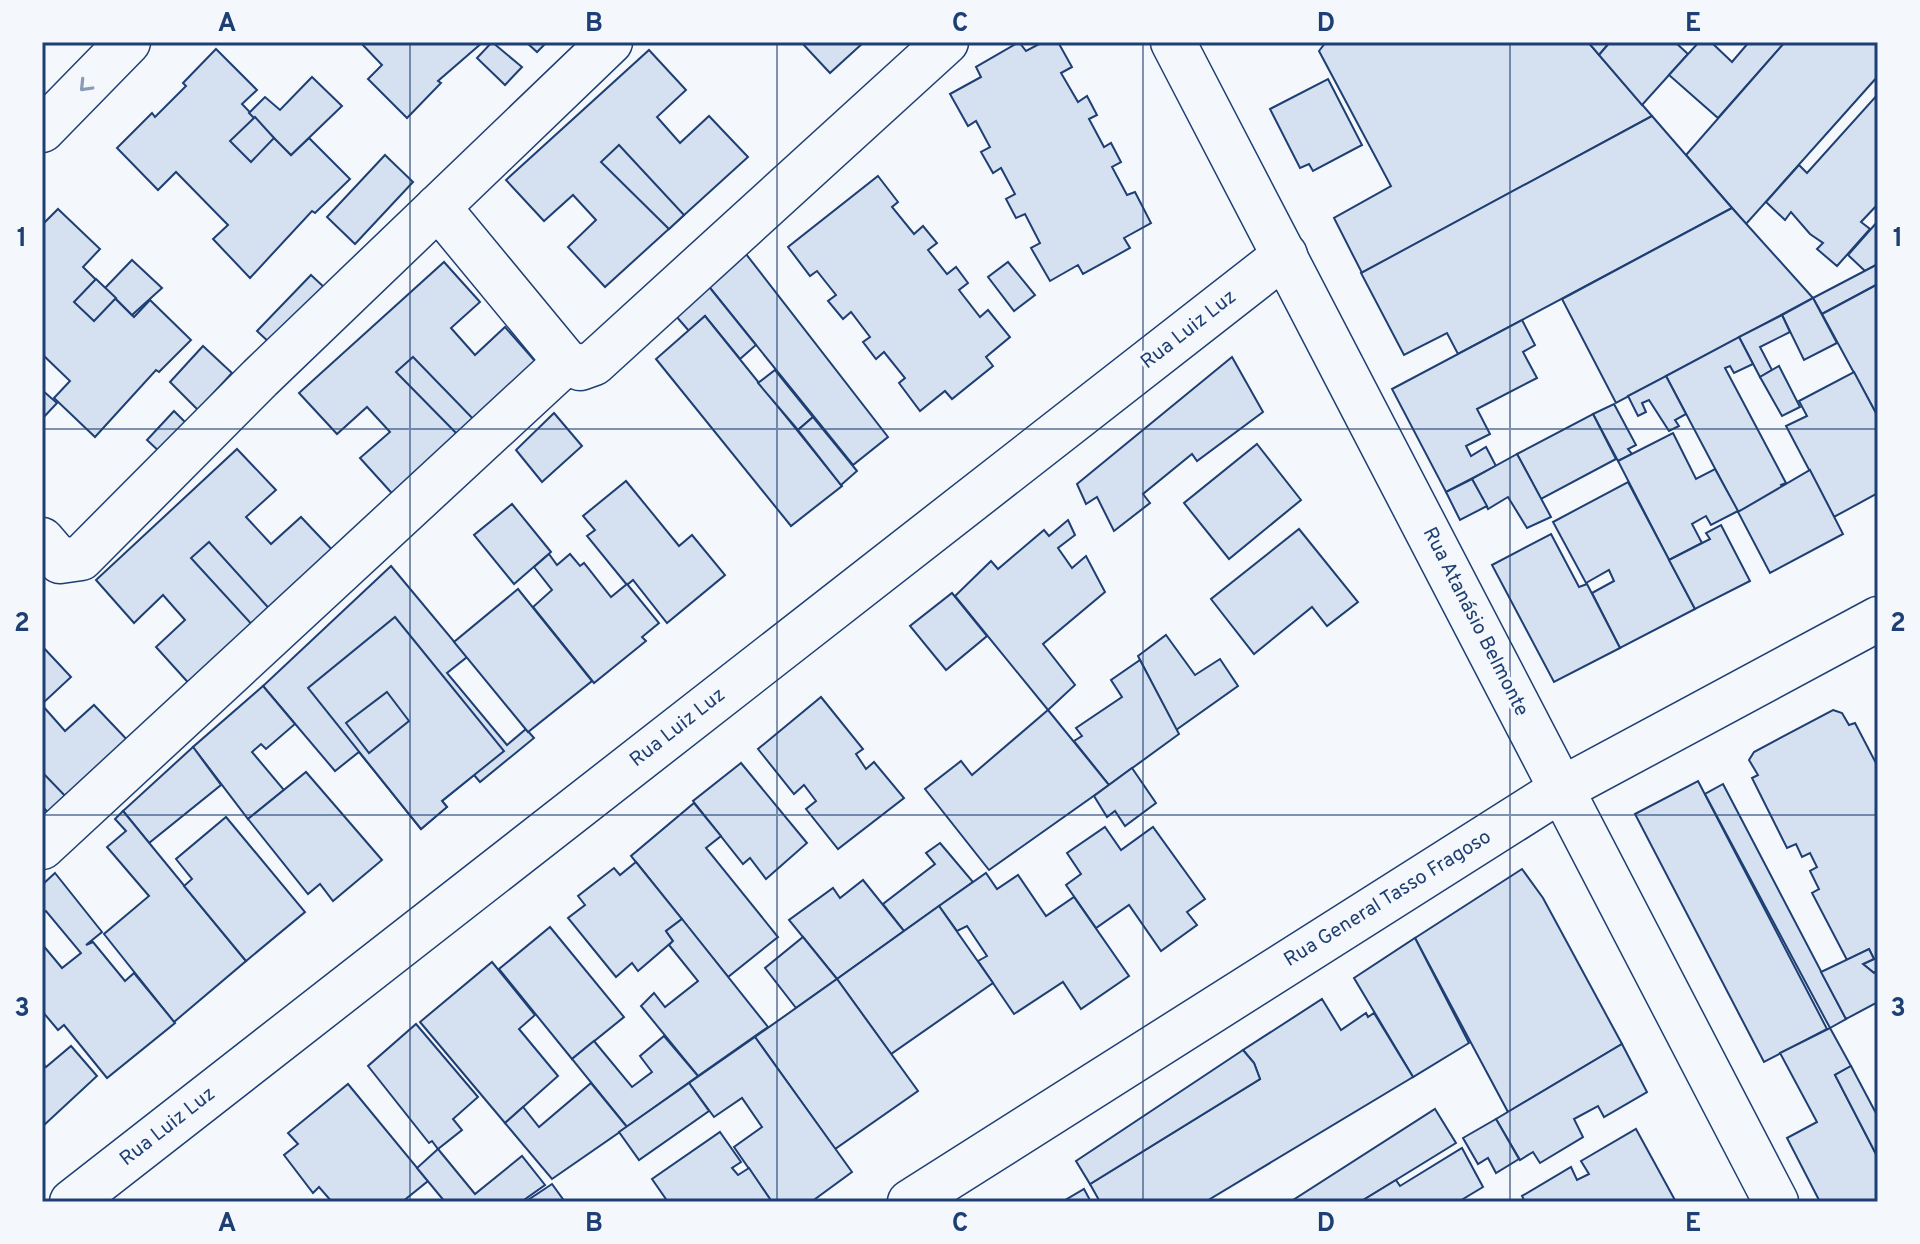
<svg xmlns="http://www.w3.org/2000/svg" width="1920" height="1244" viewBox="0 0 1920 1244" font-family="Overpass,sans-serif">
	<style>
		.building { fill: #d5e0f0; stroke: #1d3f73; stroke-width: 2 }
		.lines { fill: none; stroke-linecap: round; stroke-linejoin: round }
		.minor-casing { stroke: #1d3f73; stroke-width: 47 }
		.minor { stroke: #f4f7fb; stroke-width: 44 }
		.oneway { stroke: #889bb7 }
		.grid { fill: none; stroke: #1d3f73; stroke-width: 2; stroke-opacity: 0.55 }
		.labels { text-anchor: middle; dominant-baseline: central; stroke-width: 6; stroke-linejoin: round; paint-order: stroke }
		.street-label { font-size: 20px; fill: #1d3f73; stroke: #f4f7fb }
		.neatline { fill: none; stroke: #1d3f73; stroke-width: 3 }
		.grid-label { font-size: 26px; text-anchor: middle; font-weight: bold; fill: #1d3f73 }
	</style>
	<rect width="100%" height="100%" fill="#f4f7fb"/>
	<g class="building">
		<polygon points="360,42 483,42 438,81 441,83 407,118 368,79 382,65"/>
		<polygon points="492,42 522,67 505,85 477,58"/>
		<polygon points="526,42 547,42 537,52"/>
		<polygon points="801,42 864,42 830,73"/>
		<polygon points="1019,42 1026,51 1043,42 1058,42 1072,67 1061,73 1078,102 1087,96 1097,115 1089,119 1104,147 1111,143 1121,162 1112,167 1127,195 1135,192 1151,223 1124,238 1130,248 1083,274 1078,265 1050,281 1031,248 1040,243 1025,214 1016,218 1006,199 1015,194 1001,168 993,173 981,152 990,147 976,121 968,126 950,94 981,77 976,67"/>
		<polygon points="1326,42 1588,42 1652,116 1362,273 1334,218 1391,186 1319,51"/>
		<polygon points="1588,42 1610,42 1599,55"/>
		<polygon points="1610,42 1675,42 1688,54 1642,105 1599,55"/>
		<polygon points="1699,42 1711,42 1732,62 1749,42 1785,42 1718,118 1669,75"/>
		<polygon points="1785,42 1878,42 1878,76 1746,224 1686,155"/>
		<polygon points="216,49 257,90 242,104 291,155 309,138 350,179 315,213 312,211 250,278 213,239 228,225 176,172 158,190 117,148 152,113 155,117 186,86 183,83"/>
		<polygon points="649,50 686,90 657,117 680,143 709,116 748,157 605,287 568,247 596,220 573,195 544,221 506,180"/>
		<polygon points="312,77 342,106 291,155 249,113 265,97 280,110"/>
		<polygon points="1328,79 1362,145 1313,171 1309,164 1300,168 1270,109"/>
		<polygon points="1878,94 1878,204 1861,222 1870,229 1837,266 1817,249 1823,243 1810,234 1791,212 1785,220 1766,202 1799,165 1807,173"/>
		<polygon points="1652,116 1732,208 1458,354 1447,333 1404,355 1361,273"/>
		<polygon points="255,117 274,138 251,162 230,141"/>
		<polygon points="619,145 684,215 669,229 601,162"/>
		<polygon points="385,155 413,182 355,244 327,217"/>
		<polygon points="878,176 898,202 892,207 914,234 923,226 937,243 928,250 947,274 956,267 968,283 959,290 980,317 988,310 1010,337 986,357 993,366 952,399 945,391 920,411 899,383 905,378 884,352 876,359 863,342 870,337 851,312 843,319 828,301 836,295 817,271 810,276 788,247"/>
		<polygon points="1732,208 1813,298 1616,403 1562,299"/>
		<polygon points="58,209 100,249 83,267 134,317 150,300 191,340 159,372 156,370 95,437 54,398 70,381 42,354 42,225"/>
		<polygon points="1878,221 1878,264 1865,271 1848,255"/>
		<polygon points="739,245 888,437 853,465 702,278"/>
		<polygon points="132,260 162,288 132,315 105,288"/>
		<polygon points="444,262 480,302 451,328 475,355 505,327 542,369 398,500 360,458 390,432 367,407 337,434 299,393"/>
		<polygon points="1008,262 1035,295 1014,311 988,277"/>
		<polygon points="1878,264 1878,284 1822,314 1813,298"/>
		<polygon points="311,275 326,289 272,345 257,331"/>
		<polygon points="702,278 756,345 740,359 705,316 689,331 669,308"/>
		<polygon points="96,279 116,298 94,321 74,302"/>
		<polygon points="1878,284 1878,417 1822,314"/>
		<polygon points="1813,298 1837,343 1804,360 1782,315"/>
		<polygon points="1782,315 1790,332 1760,347 1772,370 1760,377 1739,337"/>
		<polygon points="705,316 842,486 791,526 656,359"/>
		<polygon points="1522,320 1535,345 1523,352 1537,378 1477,409 1490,434 1466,446 1471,456 1486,447 1496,466 1446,492 1392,389"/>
		<polygon points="1739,337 1753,364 1734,373 1730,366 1725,368 1786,483 1781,485 1783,488 1738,512 1666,376"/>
		<polygon points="203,346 232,373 198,410 170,382"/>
		<polygon points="413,357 480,426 464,441 396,372"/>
		<polygon points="1232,357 1263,412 1197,461 1192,454 1143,494 1150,503 1114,531 1097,497 1086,504 1077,484"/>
		<polygon points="1779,366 1800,407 1782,416 1760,377"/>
		<polygon points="775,370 813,417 798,430 758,383"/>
		<polygon points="1854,372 1878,417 1878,493 1834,517 1786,426 1807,416 1799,401"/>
		<polygon points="1666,376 1686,414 1675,420 1679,426 1669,431 1649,400 1642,403 1646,412 1638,416 1628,396"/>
		<polygon points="42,390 57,403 42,419"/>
		<polygon points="1614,404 1636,445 1628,449 1632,454 1618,461 1593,414"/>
		<polygon points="174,411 189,426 162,454 147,440"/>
		<polygon points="554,413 582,446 542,482 516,450"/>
		<polygon points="1593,414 1616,459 1541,499 1517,454"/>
		<polygon points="813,417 857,471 841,485 798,430"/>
		<polygon points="1673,433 1696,479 1715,469 1738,511 1711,525 1706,516 1692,524 1702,543 1669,560 1618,461"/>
		<polygon points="1257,444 1301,500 1229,559 1184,503"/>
		<polygon points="237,449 276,490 246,517 271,544 301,517 338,556 194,689 156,647 185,620 163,595 134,623 96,580"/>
		<polygon points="1517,454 1551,517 1527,528 1508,497 1488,509 1472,479"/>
		<polygon points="1810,470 1843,534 1770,573 1738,512"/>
		<polygon points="1472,479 1487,506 1460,520 1446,492"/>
		<polygon points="626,481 679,546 692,535 725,575 667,623 633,580 627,585 587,536 595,530 583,516"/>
		<polygon points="1628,482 1695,609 1620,648 1592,593 1614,581 1609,570 1586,583 1553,522"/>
		<polygon points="512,504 551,552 514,584 474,535"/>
		<polygon points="1068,520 1075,535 1058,548 1072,568 1086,556 1105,592 1043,644 1075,685 1048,710 955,596 991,561 998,569 1044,530 1049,536"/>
		<polygon points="1721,525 1750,581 1695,609 1669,560 1710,539 1706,533"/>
		<polygon points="1299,529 1358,602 1327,626 1312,607 1254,654 1211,599"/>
		<polygon points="1551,534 1579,587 1587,584 1620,648 1554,682 1492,565"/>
		<polygon points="209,542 274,614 257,630 191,558"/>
		<polygon points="549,554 557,565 570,554 580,566 584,563 611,597 627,584 659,623 642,637 646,641 594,683 533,607 552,590 534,567"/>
		<polygon points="391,566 467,657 447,673 507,745 526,729 534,738 480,782 474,775 442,801 447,807 421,829 359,752 335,771 263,686"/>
		<polygon points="518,589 592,681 528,732 454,642"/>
		<polygon points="952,593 987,636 946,670 910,626"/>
		<polygon points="395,617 504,751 442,801 447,807 421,829 308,688"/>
		<polygon points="1166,635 1195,675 1220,659 1238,686 1176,730 1138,656"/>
		<polygon points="42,646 71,677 42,704"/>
		<polygon points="1140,660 1179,734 1109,785 1074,741 1082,736 1076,728 1122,697 1111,680"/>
		<polygon points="263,686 295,724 266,749 261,744 252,752 284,790 248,819 193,747"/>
		<polygon points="387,692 409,721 369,753 346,723"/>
		<polygon points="821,697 863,749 856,754 866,769 874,762 904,798 838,849 806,809 816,801 804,785 794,794 758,749"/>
		<polygon points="42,705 65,731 94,705 133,746 42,829"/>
		<polygon points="1048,710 1109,785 989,870 925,789 961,761 972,775"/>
		<polygon points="1833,710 1842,713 1849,725 1855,723 1878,767 1878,970 1874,973 1863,964 1874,959 1869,949 1847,960 1812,893 1819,889 1810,871 1817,867 1810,853 1802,857 1796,844 1787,848 1752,778 1758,775 1749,760 1754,752"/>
		<polygon points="193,747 221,785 149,843 123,811"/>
		<polygon points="741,763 807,843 766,879 750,858 743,864 693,801"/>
		<polygon points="1132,768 1156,803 1125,826 1115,811 1107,817 1094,796"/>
		<polygon points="42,772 71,802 54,819 42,806"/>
		<polygon points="306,772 382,860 333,901 320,884 308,894 248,819"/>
		<polygon points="1698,781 1827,1029 1764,1062 1635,814"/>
		<polygon points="1723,784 1846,1019 1830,1028 1705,794"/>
		<polygon points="694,803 721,836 706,848 778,937 728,977 631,856"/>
		<polygon points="123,811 246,961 174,1022 104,934 149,896 107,847 126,831 115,819"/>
		<polygon points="226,817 305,912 246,961 184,886 192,879 176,859"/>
		<polygon points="1105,827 1121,850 1153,827 1205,899 1187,912 1197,925 1161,951 1129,905 1096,928 1066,885 1081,874 1067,853"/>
		<polygon points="940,843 973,882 904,931 883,904 935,864 926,853"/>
		<polygon points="636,862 682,919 666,931 673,941 638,971 632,963 616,977 568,918 585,905 578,896 614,868 620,875"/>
		<polygon points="1522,869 1543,898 1622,1044 1508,1112 1415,938"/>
		<polygon points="55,873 102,932 86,945 93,942 125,981 134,973 175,1023 107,1078 64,1025 58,1030 42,1011 42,944 62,968 81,953 46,911 42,914 42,885"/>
		<polygon points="986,873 997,889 1018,875 1046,916 1074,897 1129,976 1081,1009 1063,982 1014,1014 978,961 987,956 967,926 957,931 939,906"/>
		<polygon points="863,880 904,931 837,979 789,920 833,888 840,898"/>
		<polygon points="939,906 993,983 891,1054 837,979"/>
		<polygon points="682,919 768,1027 698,1076 641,1006 654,993 665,1007 698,981 669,945 673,941 666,931"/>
		<polygon points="550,927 624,1017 572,1059 499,969"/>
		<polygon points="803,937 837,979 796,1008 765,968"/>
		<polygon points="1415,938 1469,1043 1413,1077 1354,978"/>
		<polygon points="1869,949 1874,959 1863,964 1874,973 1878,970 1878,1002 1846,1019 1821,972"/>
		<polygon points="492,962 535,1015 519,1029 558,1076 505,1123 420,1022"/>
		<polygon points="837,979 918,1091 835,1149 755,1037"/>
		<polygon points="1322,999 1341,1030 1366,1013 1368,1017 1374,1013 1413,1077 1205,1202 1100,1202 1090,1184 1260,1079 1254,1063 1243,1050"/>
		<polygon points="416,1024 478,1097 453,1119 462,1130 438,1149 432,1141 429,1143 368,1066"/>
		<polygon points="1830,1028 1851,1066 1835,1075 1878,1158 1878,1202 1820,1202 1787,1138 1817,1122 1780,1053"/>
		<polygon points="664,1036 698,1076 627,1127 572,1059 594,1041 632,1087 652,1072 640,1056"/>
		<polygon points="755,1037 852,1172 811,1202 772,1202 734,1147 762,1127 742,1098 714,1117 689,1083"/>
		<polygon points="1622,1044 1647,1092 1604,1117 1598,1106 1574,1119 1583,1137 1540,1163 1533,1152 1520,1160 1496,1119"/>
		<polygon points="71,1046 97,1076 42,1127 42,1062 46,1067"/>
		<polygon points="1243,1050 1254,1063 1260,1079 1090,1184 1076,1161"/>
		<polygon points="1851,1066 1878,1117 1878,1158 1835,1075"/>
		<polygon points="591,1083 627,1127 552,1179 505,1123 523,1107 539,1127"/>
		<polygon points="689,1083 709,1111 639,1160 619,1132"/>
		<polygon points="348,1084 428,1181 402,1202 332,1202 319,1187 313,1193 284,1155 298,1144 288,1133"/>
		<polygon points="1435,1109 1456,1143 1360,1202 1290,1202"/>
		<polygon points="1496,1119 1519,1159 1496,1173 1488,1158 1478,1164 1463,1138"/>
		<polygon points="1636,1129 1676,1202 1525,1202 1522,1196 1571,1167 1577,1180 1589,1174 1581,1161"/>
		<polygon points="720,1132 741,1162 732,1168 738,1175 749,1168 772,1202 668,1202 652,1179"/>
		<polygon points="1462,1148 1483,1187 1458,1202 1360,1202 1396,1180 1400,1186"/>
		<polygon points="438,1149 475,1194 522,1156 545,1185 521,1202 445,1202 417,1168"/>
		<polygon points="552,1184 565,1202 525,1202"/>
		<polygon points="1084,1189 1091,1202 1062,1202"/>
	</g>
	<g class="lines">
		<g class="minor-casing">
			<g id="minor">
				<polyline points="1173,42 1776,1202"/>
				<polyline points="42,130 128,42"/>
				<polyline points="438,207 566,362 580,368 594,363 946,42"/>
				<polyline points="42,540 60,561 81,558 260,378 610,42"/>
				<polyline points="42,847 566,362"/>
				<polyline points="72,1202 1285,255"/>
				<polyline points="910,1202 1562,789 1878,619"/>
			</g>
		</g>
		<use href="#minor" class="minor"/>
	</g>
	<defs><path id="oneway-chevron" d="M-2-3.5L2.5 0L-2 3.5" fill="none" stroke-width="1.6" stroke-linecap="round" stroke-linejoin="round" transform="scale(2)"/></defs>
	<use class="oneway" href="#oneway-chevron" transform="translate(85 86) rotate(134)"/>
	<path class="grid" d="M410,42V1202M777,42V1202M1143,42V1202M1510,42V1202M42,429H1878M42,815H1878"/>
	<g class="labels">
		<g class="street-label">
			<text transform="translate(1189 330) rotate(-38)">Rua Luiz Luz</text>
			<text transform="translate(1475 622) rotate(63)">Rua Atanásio Belmonte</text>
			<text transform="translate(678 728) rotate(-38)">Rua Luiz Luz</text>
			<text transform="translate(1388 899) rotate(-32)">Rua General Tasso Fragoso</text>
			<text transform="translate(168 1127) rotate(-38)">Rua Luiz Luz</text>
		</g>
	</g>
	<rect width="1920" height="1244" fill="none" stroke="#f4f7fb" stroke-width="88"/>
	<rect x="44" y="44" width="1832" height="1156" class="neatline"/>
	<g class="grid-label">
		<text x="227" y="31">A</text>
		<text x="594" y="31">B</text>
		<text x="960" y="31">C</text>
		<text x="1326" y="31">D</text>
		<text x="1693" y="31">E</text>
		<text x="22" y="246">1</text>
		<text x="1898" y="246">1</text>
		<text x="22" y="631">2</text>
		<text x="1898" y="631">2</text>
		<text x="22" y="1016">3</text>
		<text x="1898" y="1016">3</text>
		<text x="227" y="1231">A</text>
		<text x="594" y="1231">B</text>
		<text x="960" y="1231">C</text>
		<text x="1326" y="1231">D</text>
		<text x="1693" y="1231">E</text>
	</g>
</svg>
